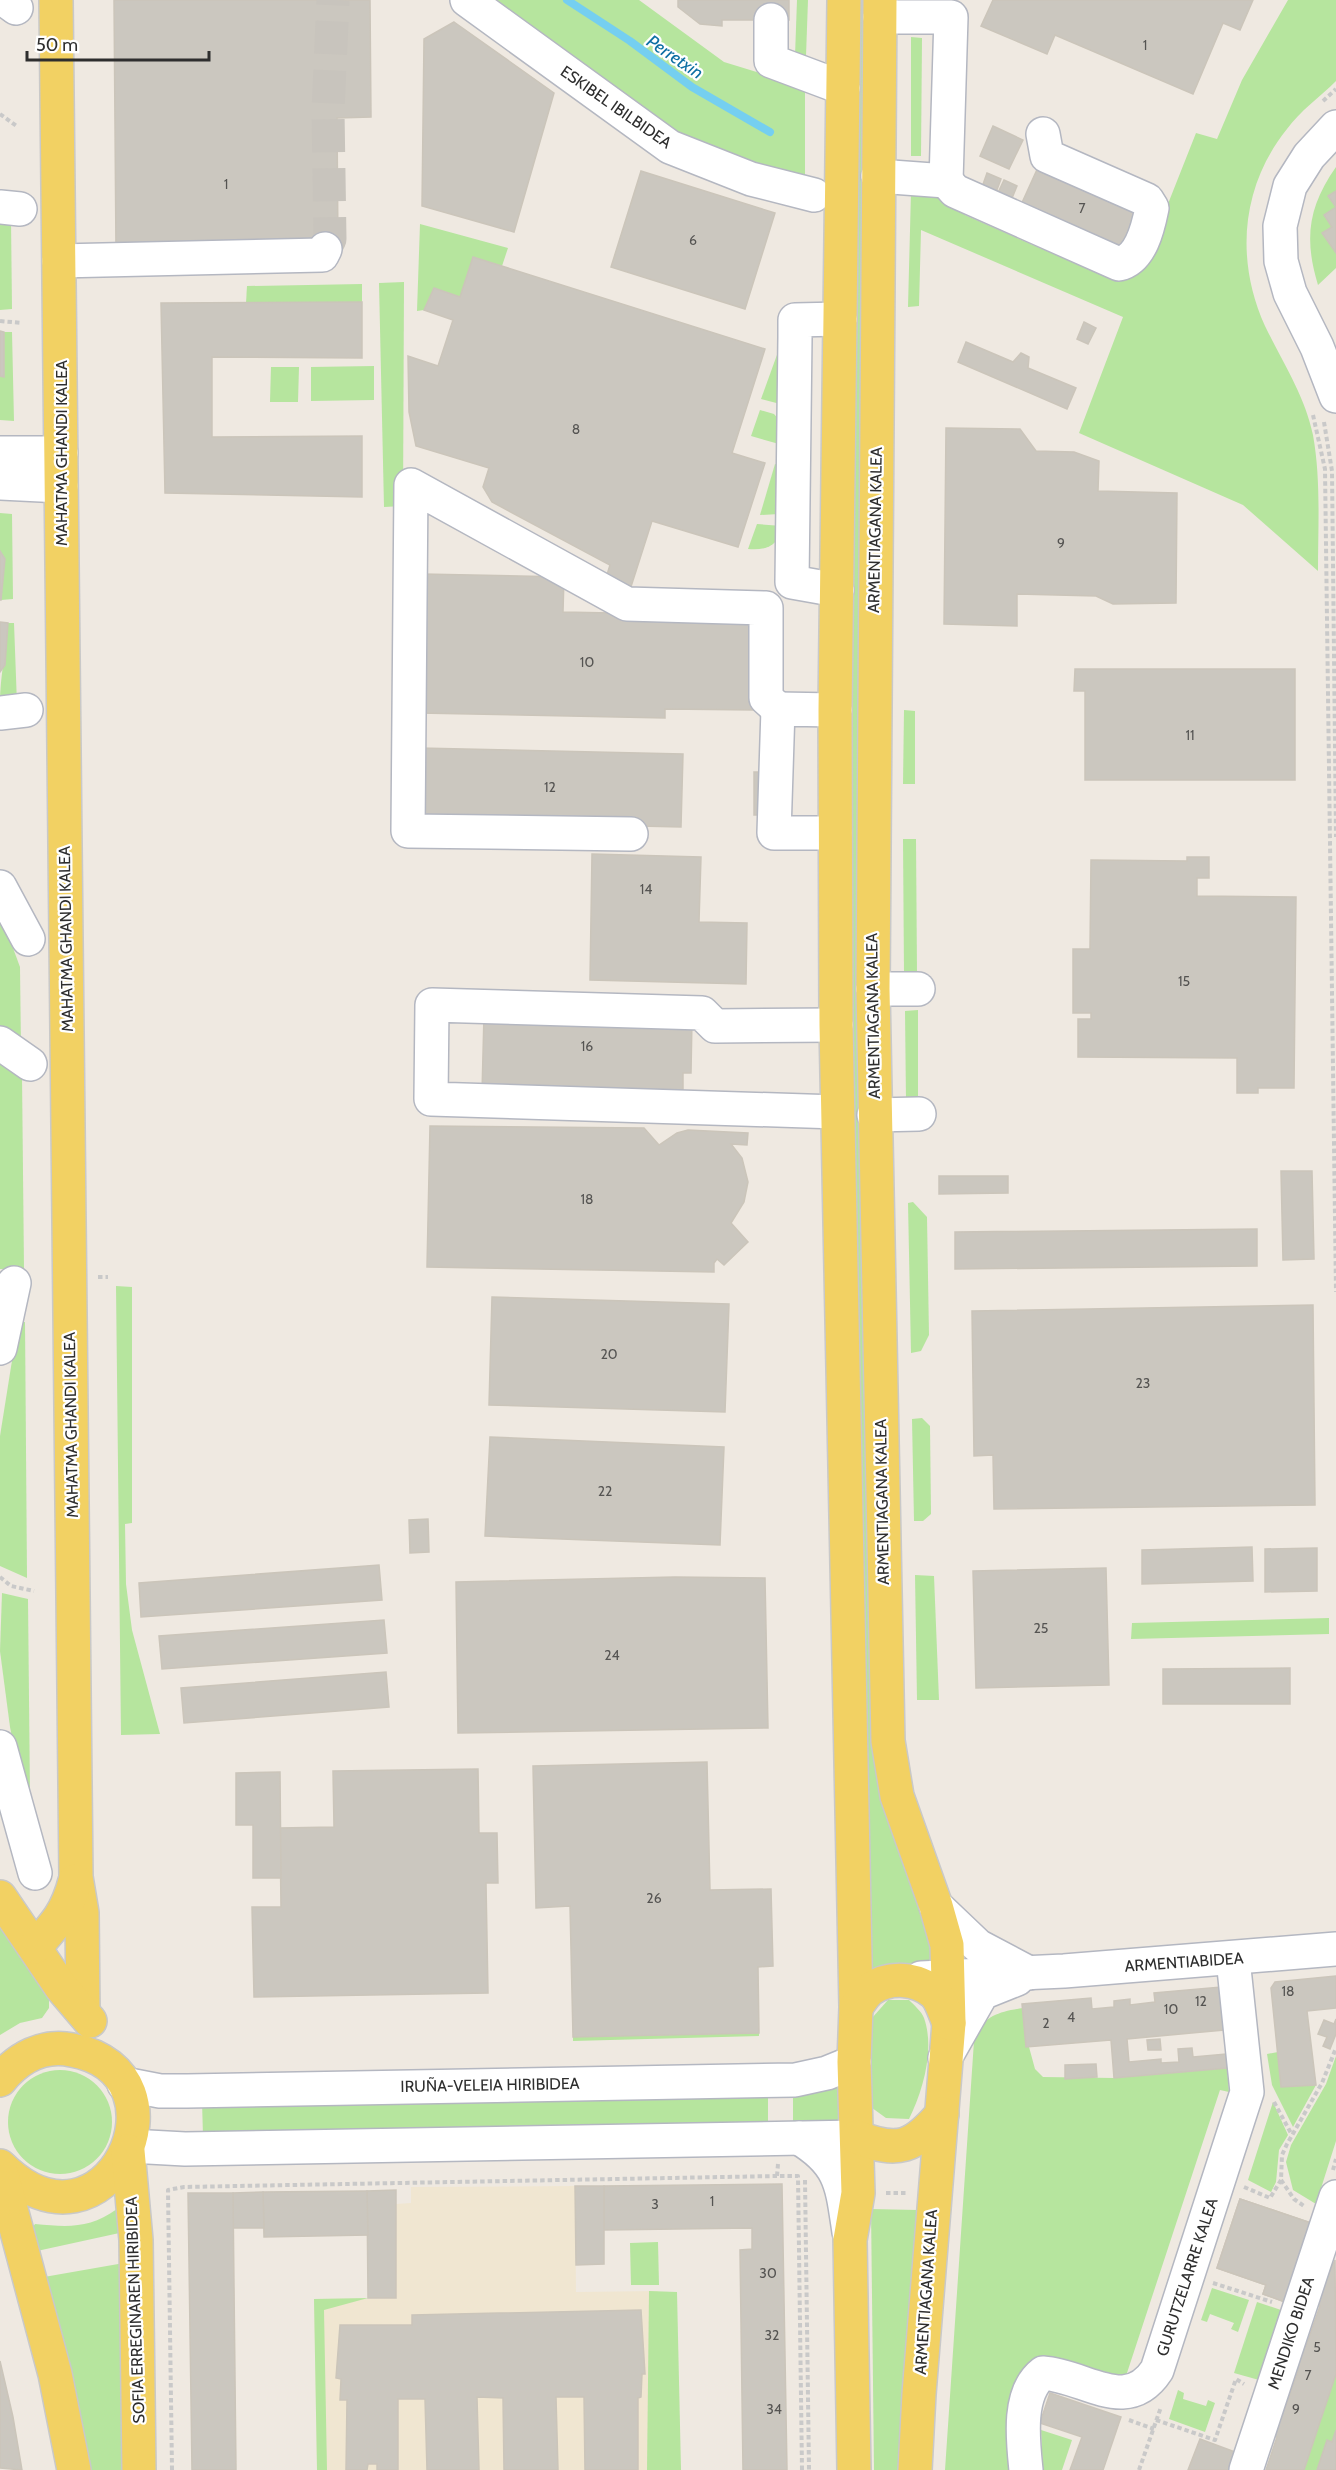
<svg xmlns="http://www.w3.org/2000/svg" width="1336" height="2470" viewBox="0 0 1336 2470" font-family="Cabin,sans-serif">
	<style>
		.education { fill: #f0e6d1 }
		.green { fill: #b6e59e }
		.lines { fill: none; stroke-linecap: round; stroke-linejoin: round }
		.stream { stroke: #75cff0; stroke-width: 8 }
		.building { fill: #cbc7bf; stroke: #cbc5ba; stroke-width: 1.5; fill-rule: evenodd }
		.minor-tunnel { stroke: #c8c4bd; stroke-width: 33; stroke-dasharray: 33 16; stroke-linecap: butt }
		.minor-casing { stroke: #b4b7c1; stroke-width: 36 }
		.major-casing { stroke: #c9c9c9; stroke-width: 36 }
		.path { stroke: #c9c9c9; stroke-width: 4; stroke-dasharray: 4.5 3; stroke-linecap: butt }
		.minor { stroke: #fff; stroke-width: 33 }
		.major { stroke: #f2d163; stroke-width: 33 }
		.labels { text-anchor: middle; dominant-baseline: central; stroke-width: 4.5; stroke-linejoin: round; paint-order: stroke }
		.number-label { font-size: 14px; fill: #555452 }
		.street-label { font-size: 16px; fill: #2e2e2e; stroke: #fff }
		.water-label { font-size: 18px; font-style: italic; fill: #0d6fa3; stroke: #fff }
	</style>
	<rect width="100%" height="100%" fill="#efe9e1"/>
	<polygon class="education" points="575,2186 576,2292 658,2291 660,2470 317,2470 314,2299 396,2298 396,2204 411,2203 411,2187"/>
	<g class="green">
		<polygon points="487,0 639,0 724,62 805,87 805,181 686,144"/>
		<polygon points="797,0 808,0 806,56 795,56"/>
		<path d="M856,0H868L873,1685L936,1964C911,1968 900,1958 873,1969L868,1965L849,1111Z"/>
		<path d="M1288,0H1336V81C1320,97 1300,111 1287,129C1241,186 1235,260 1265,326C1282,361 1305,396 1313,435C1321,479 1318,527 1318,571L1243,505L1079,433L1123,317L921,230L919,306L908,307L911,192L952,196L965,215L1106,277L1123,279L1143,267L1196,133L1217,139L1242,80Z"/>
		<polygon points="911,37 922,38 921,156 911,156"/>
		<path d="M1336,167V191L1328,196L1336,207L1332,227L1322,233L1336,253V268L1318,285C1304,239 1308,207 1336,167Z"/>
		<polygon points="0,219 11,219 12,309 0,310"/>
		<polygon points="420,224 508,248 502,266 460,297 434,288 424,310 417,311"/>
		<polygon points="404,282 403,506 384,507 379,283"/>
		<polygon points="362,284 362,302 246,303 247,286"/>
		<polygon points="4,332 12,332 14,421 0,420 0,376 4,376"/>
		<polygon points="778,352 785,355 784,405 761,399"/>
		<polygon points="374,366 374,400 311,401 311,367"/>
		<polygon points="271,367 299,367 298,402 270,402"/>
		<polygon points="760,410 774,414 781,422 779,444 751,436"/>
		<polygon points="775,464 783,467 779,514 760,515"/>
		<polygon points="0,513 12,514 13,599 1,600 5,559 0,551"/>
		<path d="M757,524L782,526C780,545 766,551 748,549Z"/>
		<path d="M8,623H14L17,704L0,703C0,676 6,652 8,623Z"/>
		<polygon points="904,710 915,711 915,784 903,784"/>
		<polygon points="903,839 916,839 917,974 904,974"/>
		<polygon points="0,913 20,967 21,1049 0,1034"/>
		<polygon points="918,1010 918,1102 906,1101 905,1011"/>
		<polygon points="0,1059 22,1075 24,1269 0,1269"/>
		<polygon points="913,1202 927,1217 929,1335 921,1351 911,1353 908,1203"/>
		<polygon points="116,1286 132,1287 132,1523 125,1524 126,1584 132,1630 160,1734 121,1735"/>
		<polygon points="25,1322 27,1578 0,1566 0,1436 18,1323"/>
		<polygon points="922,1418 930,1426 931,1514 923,1521 914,1521 912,1419"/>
		<polygon points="915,1575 934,1576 939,1700 917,1700"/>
		<polygon points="2,1593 28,1599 30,1796 24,1797 10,1727 0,1651"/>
		<polygon points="1329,1618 1329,1634 1131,1639 1132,1623"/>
		<polygon points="3,1925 49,1993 49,2008 42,2018 20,2023 0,2035 0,1927"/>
		<path d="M888,2000H909C914,2005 922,2012 924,2018C935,2049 923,2091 909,2119L886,2118L868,2105L872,2018Z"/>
		<path d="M1023,2008L1026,2047H1029L1035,2069L1043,2077L1114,2078L1227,2068L1229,2092L1220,2090L1125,2379L1051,2358L1019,2470H945L974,2041C982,2016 998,2012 1023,2008Z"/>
		<polygon points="759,2033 759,2036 573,2041 573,2037"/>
		<polygon points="1278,2052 1281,2087 1316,2085 1293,2127 1272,2085 1267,2054"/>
		<polygon points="1336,2056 1336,2141 1316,2204 1293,2190 1286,2162 1291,2145 1326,2084"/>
		<circle cx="60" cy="2122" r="52"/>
		<polygon points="836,2086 840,2090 839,2120 833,2124 793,2125 793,2092"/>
		<polygon points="768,2092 768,2127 203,2136 202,2101"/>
		<polygon points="1273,2102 1288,2135 1279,2150 1276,2182 1271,2192 1248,2180"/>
		<path d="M117,2209L125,2213L124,2232L37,2251L30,2232L35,2224C68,2227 89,2229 117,2209Z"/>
		<polygon points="871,2209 917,2210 898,2470 874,2470"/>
		<polygon points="658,2242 659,2285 631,2285 630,2243"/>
		<polygon points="124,2263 127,2470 86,2470 44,2277"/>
		<polygon points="1212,2288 1249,2300 1238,2332 1231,2329 1234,2323 1210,2314 1207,2322 1201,2320"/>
		<polygon points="649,2291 677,2292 681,2470 647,2470"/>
		<polygon points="368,2298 324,2310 327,2470 317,2470 314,2299"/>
		<polygon points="1257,2302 1281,2310 1259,2380 1234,2373"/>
		<polygon points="1336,2374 1336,2430 1332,2442 1327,2440 1317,2470 1304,2470"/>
		<polygon points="1178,2390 1184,2393 1183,2399 1206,2406 1208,2400 1215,2403 1205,2432 1169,2419"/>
		<polygon points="1041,2430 1072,2440 1062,2470 1043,2470"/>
	</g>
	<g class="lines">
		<polyline class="stream" points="567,0 630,41 692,87 770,132"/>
	</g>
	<g class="building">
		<polygon points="114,0 370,0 371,117 337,118 338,249 116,251"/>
		<polygon points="678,0 789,0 789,20 722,20 722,26 700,24 678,7"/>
		<polygon points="993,0 1253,0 1240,30 1223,23 1193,94 1055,35 1047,54 981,26"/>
		<polygon points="454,22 554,93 514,232 422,206 424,39"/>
		<polygon points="993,126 1023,140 1009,169 980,156"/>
		<polygon points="1040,163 1144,209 1125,253 1020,207"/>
		<polygon points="641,171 775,213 745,309 611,267"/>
		<polygon points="987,173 1001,179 995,195 981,190"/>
		<polygon points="1004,180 1017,186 1010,203 996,197"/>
		<polygon points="1336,191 1336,253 1322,233 1332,227 1324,215 1336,207 1328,196"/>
		<polygon points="473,257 765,349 732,453 765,463 738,547 652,521 629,593 605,581 610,565 492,502 483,487 489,468 416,446 409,412 408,356 438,366 453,320 424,310 434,288 460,297"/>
		<polygon points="362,302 362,358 212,357 212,437 362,436 362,497 165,493 161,303"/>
		<polygon points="1084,322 1096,328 1088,344 1077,339"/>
		<polygon points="0,331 4,332 4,377 0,376"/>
		<polygon points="966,342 1013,362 1021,353 1029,357 1028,368 1076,388 1067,409 958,362"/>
		<polygon points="946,428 1020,429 1036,451 1074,452 1099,461 1098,491 1177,493 1176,603 1113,604 1096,596 1017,594 1017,626 944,624"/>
		<polygon points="0,551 5,559 1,600 0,600"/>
		<polygon points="422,574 564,577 563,612 756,616 754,710 665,709 665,718 419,713"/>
		<polygon points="0,622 8,623 5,665 0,672"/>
		<polygon points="1075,669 1295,669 1295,780 1085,780 1085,691 1074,691"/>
		<polygon points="419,748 683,754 681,827 417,821"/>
		<polygon points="754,772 763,772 762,815 754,815"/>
		<polygon points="592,854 701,857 699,922 747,923 746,984 590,980"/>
		<polygon points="1187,857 1209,857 1209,878 1197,878 1197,896 1296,897 1294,1088 1258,1088 1258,1093 1237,1093 1237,1058 1078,1057 1078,1019 1091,1019 1091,1013 1073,1013 1073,949 1090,949 1091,860 1187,861"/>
		<polygon points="484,1015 692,1019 691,1073 683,1073 683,1097 482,1093"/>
		<polygon points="430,1126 644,1128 659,1145 677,1133 688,1130 748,1133 747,1145 731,1144 742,1158 748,1182 744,1202 731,1223 748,1242 724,1265 717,1259 714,1263 714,1272 427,1267"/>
		<polygon points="1281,1171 1312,1171 1314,1259 1283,1260"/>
		<polygon points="939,1176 1008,1176 1008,1193 939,1194"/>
		<polygon points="1257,1229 1257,1266 955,1269 955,1232"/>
		<polygon points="492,1297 729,1304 725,1412 489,1405"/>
		<polygon points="1313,1305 1315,1505 994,1509 993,1455 974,1456 972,1311"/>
		<polygon points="490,1437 724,1447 720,1545 485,1536"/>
		<polygon points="428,1519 429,1552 410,1553 409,1520"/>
		<polygon points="1252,1547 1253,1581 1142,1584 1142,1550"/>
		<polygon points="1317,1548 1317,1591 1265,1592 1265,1549"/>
		<polygon points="379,1565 382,1600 141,1617 139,1583"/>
		<polygon points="1106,1568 1109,1685 976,1688 973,1571"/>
		<polygon points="675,1577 765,1578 768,1728 458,1733 456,1582"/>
		<polygon points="384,1620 387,1653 162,1669 159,1636"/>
		<polygon points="1290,1668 1290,1704 1163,1704 1163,1669"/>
		<polygon points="386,1672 389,1707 184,1723 181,1688"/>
		<polygon points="707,1762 710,1890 771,1889 773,1966 758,1967 759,2033 573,2037 570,1906 536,1908 533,1766"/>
		<polygon points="478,1769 479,1833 497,1833 498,1883 486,1883 488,1993 254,1997 252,1907 281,1907 280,1828 334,1827 333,1771"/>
		<polygon points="280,1772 281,1878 253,1878 253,1825 236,1825 236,1773"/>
		<polygon points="1336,1976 1336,2008 1307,2011 1316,2085 1281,2087 1271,1988 1275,1982"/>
		<polygon points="1221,1987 1224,2030 1127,2039 1129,2062 1161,2059 1161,2063 1179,2062 1178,2049 1192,2048 1193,2057 1226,2054 1227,2068 1114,2078 1111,2040 1026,2047 1022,2004 1091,1998 1092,2009 1114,2007 1114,2001 1130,1999 1130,2005 1155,2002 1154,1993"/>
		<polygon points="1336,2019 1336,2034 1330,2049 1323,2046 1327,2037 1318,2034 1324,2020 1334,2024"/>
		<polygon points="1160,2039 1161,2050 1148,2050 1147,2040"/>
		<polygon points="1096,2064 1097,2077 1065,2079 1065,2065"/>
		<polygon points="782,2184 787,2470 743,2470 740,2250 752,2249 752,2228 604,2230 604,2186"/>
		<polygon points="575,2186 604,2186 604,2264 576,2265"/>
		<polygon points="396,2190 396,2298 368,2298 367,2191"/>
		<polygon points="367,2191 368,2235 264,2237 263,2192"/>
		<polygon points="263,2192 264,2228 233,2228 233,2193"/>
		<polygon points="188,2193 233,2193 236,2470 192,2470"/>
		<path d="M1240,2199L1311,2223L1285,2302L1263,2294L1266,2285L1217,2268ZM1258,2243L1270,2247L1266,2262L1255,2259Z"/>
		<polygon points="1240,2199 1311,2223 1285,2302 1263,2294 1266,2285 1217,2268"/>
		<polygon points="1335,2260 1336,2374 1304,2470 1266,2470 1277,2437 1273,2436 1281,2410 1284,2411 1298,2371 1295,2370 1303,2346 1306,2346 1320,2306 1315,2305"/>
		<polygon points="641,2310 645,2374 642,2374 641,2397 638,2398 638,2470 585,2470 584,2397 556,2397 558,2470 504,2470 503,2398 477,2397 479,2470 427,2470 425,2399 398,2399 398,2470 377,2470 377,2464 368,2464 367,2470 346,2470 347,2400 340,2400 341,2379 336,2378 340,2325 412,2325 412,2315"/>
		<polygon points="0,2361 13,2417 22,2470 0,2468"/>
		<polygon points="1050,2393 1121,2417 1103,2470 1070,2470 1082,2437 1040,2423"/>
		<polygon points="1336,2430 1336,2470 1317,2470 1327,2440 1332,2442"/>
		<polygon points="1200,2439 1235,2452 1228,2470 1188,2470"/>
	</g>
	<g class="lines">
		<polyline class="minor-tunnel" points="325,249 330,239 328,111 333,0"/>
		<g class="minor-casing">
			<g id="minor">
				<polyline points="5,0 16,8"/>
				<polyline points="467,0 670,147 751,179 814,195"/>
				<polyline points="771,20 771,61 843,88"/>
				<polyline points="1336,127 1309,156 1290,186 1280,226 1281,261 1290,293 1317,347 1336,396"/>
				<polyline points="878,176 946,181 951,17 880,17"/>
				<path d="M946,181L955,191L1119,264C1141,259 1148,228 1152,208L1147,200L1047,156L1043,134"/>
				<polyline points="0,207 20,209"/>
				<polyline points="59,261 322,255 325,249"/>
				<polyline points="0,453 61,453"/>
				<polyline points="0,483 61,486"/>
				<polyline points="837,590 792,582 795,337 795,320 840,319"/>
				<polyline points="0,713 26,710"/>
				<polyline points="835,833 774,833 778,709 835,710"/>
				<polyline points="631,834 408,831 411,485 627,604 766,608 766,698 778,709"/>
				<polyline points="0,887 28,939"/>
				<polyline points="873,989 918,989"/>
				<polyline points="836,1025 715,1026 702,1013 432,1005 431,1099 837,1112"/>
				<polyline points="0,1043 30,1064"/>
				<polyline points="874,1115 919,1114"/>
				<polyline points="0,1348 14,1283"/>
				<polyline points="0,1747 35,1873"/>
				<polyline points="936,1906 978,1946 1029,1973"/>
				<polyline points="921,1978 1064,1971 1336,1949"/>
				<polyline points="945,2058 982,1993 1017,1979"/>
				<polyline points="124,2084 160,2091 187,2091 795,2080 827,2073 854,2062"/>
				<path d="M799,2138C842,2164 842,2186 849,2232"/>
				<polyline points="130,2146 185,2149 857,2137"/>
				<path d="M1026,2470C1023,2441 1017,2393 1043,2373C1086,2376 1127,2416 1157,2370L1247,2092L1233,1959"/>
				<polyline points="1246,2470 1336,2197"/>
			</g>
		</g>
		<g class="major-casing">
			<g id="major">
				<polyline points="56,0 76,1877 82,1913 83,2012"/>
				<polyline points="844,0 835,710 836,1025 856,2007 854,2062 858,2193 850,2240 854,2470"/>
				<polyline points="880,0 873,989 888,1741 897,1796 936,1906 947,1945 949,2023 919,2394 915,2470"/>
				<polyline points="0,1897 61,1987 90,2021"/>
				<path d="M35,1947C56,1924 67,1912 75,1881"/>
				<path d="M856,2007C860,2002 865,1993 871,1989C890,1976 917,1978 934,1993C941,1999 945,2014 949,2023"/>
				<path d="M0,2080C18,2058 43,2044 72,2050C198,2073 107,2272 0,2166"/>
				<path d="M857,2137C899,2154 914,2147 942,2114"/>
				<polyline points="128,2151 136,2240 139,2470"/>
				<polyline points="0,2168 55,2374 74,2470"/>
			</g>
		</g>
		<g class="path">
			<polyline points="1323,101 1336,89"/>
			<polyline points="0,114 18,127"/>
			<polyline points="0,321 22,323"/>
			<polyline points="1313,415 1325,469 1336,1292"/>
			<polyline points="1324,422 1332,471 1336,837"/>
			<polyline points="98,1277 108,1277"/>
			<polyline points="0,1577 11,1586 34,1591"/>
			<polyline points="1274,2102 1292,2135"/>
			<polyline points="778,2164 777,2176 798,2176 802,2470"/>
			<polyline points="1333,2170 1336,2159"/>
			<polyline points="805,2180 809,2470"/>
			<polyline points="1281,2180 1294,2199 1304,2206"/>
			<polyline points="1244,2187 1270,2198 1281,2180 1282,2155 1287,2144 1322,2083 1336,2048"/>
			<polyline points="886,2193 908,2193"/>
			<polyline points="1213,2283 1272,2302"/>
			<polyline points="1129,2420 1154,2429"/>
			<polyline points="1156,2420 1215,2440 1236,2379 1244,2384"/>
			<polyline points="172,2470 168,2190 184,2187 777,2176"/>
			<polyline points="1139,2470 1161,2407"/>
		</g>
		<use href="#minor" class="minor"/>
		<use href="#major" class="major"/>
	</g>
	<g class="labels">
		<g class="number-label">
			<text x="1145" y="45">1</text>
			<text x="226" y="184">1</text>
			<text x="1082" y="208">7</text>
			<text x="693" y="240">6</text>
			<text x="576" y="429">8</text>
			<text x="1061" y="543">9</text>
			<text x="587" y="662">10</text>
			<text x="1190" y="735">11</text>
			<text x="550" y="787">12</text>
			<text x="646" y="889">14</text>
			<text x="1184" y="981">15</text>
			<text x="587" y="1046">16</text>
			<text x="587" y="1199">18</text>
			<text x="609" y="1354">20</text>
			<text x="1143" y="1383">23</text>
			<text x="605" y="1491">22</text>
			<text x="1041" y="1628">25</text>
			<text x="612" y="1655">24</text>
			<text x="654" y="1898">26</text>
			<text x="1288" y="1991">18</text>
			<text x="1201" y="2001">12</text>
			<text x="1171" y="2009">10</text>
			<text x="1071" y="2017">4</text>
			<text x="1046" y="2023">2</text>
			<text x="712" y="2201">1</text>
			<text x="655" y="2204">3</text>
			<text x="768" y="2273">30</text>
			<text x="772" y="2335">32</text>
			<text x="1317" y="2347">5</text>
			<text x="1308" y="2375">7</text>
			<text x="774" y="2409">34</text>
			<text x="1296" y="2409">9</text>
		</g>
		<g class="street-label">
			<text transform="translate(616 107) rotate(35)">ESKIBEL IBILBIDEA</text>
			<text transform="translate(61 453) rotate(-90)">MAHATMA GHANDI KALEA</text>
			<text transform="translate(875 530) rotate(-89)">ARMENTIAGANA KALEA</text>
			<text transform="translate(66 939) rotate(-91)">MAHATMA GHANDI KALEA</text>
			<text transform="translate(873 1016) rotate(-91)">ARMENTIAGANA KALEA</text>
			<text transform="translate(71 1425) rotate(-91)">MAHATMA GHANDI KALEA</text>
			<text transform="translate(882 1502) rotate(-91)">ARMENTIAGANA KALEA</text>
			<text transform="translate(1184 1962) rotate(-4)">ARMENTIABIDEA</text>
			<text transform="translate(490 2085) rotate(-1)">IRUÑA-VELEIA HIRIBIDEA</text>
			<text transform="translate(1187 2277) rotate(-72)">GURUTZELARRE KALEA</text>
			<text transform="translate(926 2292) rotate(-86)">ARMENTIAGANA KALEA</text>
			<text transform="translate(135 2310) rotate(-92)">SOFIA ERREGINAREN HIRIBIDEA</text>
			<text transform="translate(1291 2333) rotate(-72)">MENDIKO BIDEA</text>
		</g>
		<g class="water-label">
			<text transform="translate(675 57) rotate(34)">Perretxin</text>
		</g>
	</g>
	<path d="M27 51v9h182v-9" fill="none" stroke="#2e2e2e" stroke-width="3"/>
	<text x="36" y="51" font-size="18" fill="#2e2e2e" stroke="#ffffff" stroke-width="4.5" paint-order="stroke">50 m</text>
</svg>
